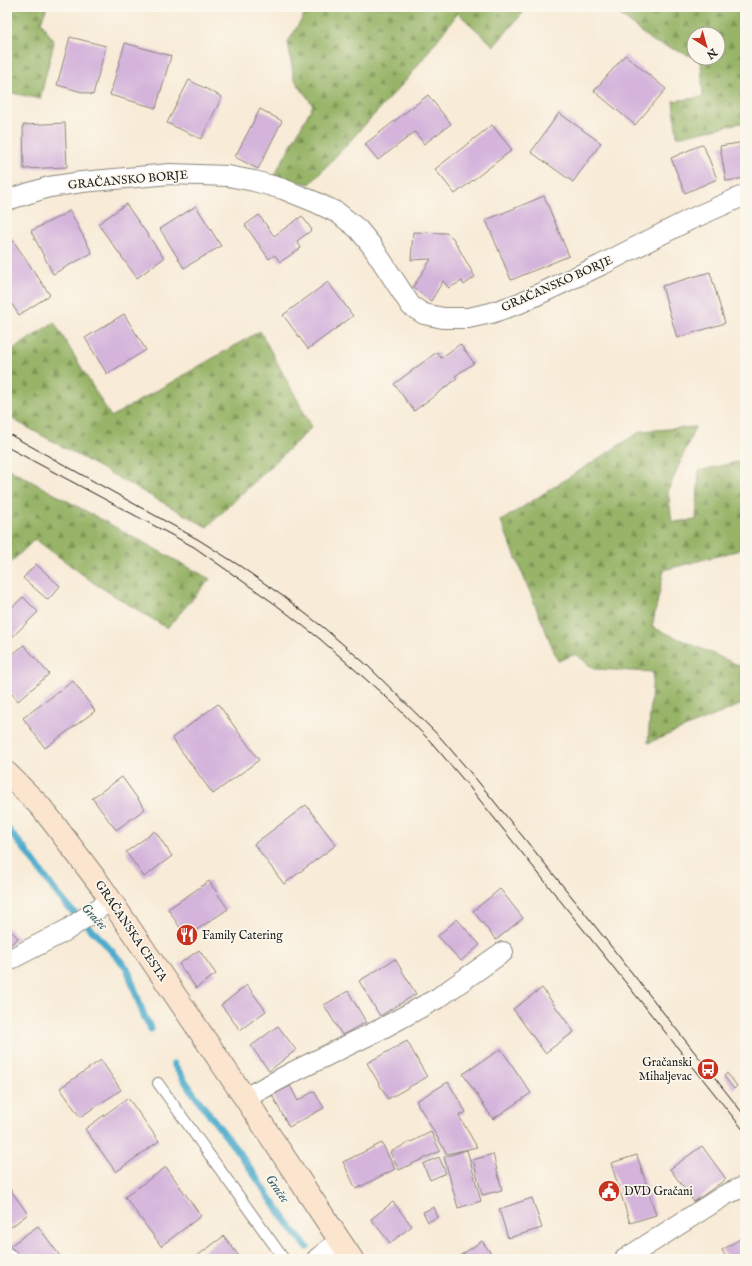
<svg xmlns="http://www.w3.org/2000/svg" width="752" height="1266" viewBox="0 0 752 1266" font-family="'IM FELL English',serif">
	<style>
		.forest { fill: url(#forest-firs); stroke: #5a6842 }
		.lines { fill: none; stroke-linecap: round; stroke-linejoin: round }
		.stream { stroke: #4eaccc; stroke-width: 7 }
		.building { fill: #d4b4db }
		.lane-casing { stroke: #8a847a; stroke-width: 12 }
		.street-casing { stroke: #8a847a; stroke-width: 22 }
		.secondary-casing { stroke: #8a847a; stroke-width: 24 }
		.lane { stroke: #fff; stroke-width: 10 }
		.street { stroke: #fff; stroke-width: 20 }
		.secondary { stroke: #fce5cf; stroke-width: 22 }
		.tram { stroke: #1c1c1c; stroke-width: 1 }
		.labels { text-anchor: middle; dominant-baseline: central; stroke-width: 3.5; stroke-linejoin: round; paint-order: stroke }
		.street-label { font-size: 12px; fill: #1c1c1c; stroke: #fbf7ec }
		.poi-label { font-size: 12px; fill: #1c1c1c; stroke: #fbf7ec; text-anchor: start }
		.water-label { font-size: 13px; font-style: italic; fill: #325d6b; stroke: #fbf7ec }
	</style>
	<defs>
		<pattern id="forest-firs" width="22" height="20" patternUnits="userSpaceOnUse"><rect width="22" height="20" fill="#97b467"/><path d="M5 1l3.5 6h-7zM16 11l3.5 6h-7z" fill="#7a9254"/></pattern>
	</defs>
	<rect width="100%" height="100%" fill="#fbf7ec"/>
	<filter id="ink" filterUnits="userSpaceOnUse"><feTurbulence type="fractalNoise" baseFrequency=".025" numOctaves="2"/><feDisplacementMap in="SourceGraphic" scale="8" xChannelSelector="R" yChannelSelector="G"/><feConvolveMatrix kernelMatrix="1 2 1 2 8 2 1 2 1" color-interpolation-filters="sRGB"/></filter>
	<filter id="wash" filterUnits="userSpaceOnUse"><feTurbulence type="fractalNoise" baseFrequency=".012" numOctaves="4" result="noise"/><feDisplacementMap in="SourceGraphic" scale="16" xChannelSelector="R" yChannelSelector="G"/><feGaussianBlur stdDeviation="0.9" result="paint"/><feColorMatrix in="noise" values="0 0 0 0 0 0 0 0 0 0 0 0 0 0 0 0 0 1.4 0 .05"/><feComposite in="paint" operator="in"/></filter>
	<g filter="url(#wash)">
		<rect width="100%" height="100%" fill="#f8ebd7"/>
		<g class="forest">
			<polygon points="7,7 47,7 41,22 54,42 40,99 7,92"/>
			<polygon points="309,7 528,7 494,46 458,13 408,78 310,184 274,176 313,105 294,79 288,42"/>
			<polygon points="611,7 745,7 745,122 677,137 673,101 703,97 701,60 695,58 718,58 718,34 694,34 694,57 652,41"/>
			<polygon points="54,322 111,417 260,331 312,427 207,527 7,416 7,337 14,349"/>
			<polygon points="695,427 668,491 672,522 696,520 699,471 740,461 745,453 745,534 741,536 740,550 664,570 652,627 745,668 745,703 648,743 653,672 594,669 576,654 558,661 501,521 641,431"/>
			<polygon points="7,468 210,579 167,628 94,583 35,539 7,566"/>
		</g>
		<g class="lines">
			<g class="stream">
				<polyline points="7,828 23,847 55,891 70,909 97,935 127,968 144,1016 151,1029"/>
				<path d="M174,1064C194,1098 221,1128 244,1160C265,1189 283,1220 307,1247"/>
			</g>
		</g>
		<g id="blocks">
			<g class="building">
				<polygon points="70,37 106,46 93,95 57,85"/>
				<polygon points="125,43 171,56 156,108 110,95"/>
				<polygon points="625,55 666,89 635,125 594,91"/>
				<polygon points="189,80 222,97 201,139 167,123"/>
				<polygon points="428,95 451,124 424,144 415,132 378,160 365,144"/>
				<polygon points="260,109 282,121 258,169 235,157"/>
				<polygon points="559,113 601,143 573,182 531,152"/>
				<polygon points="65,123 67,167 24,169 23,125"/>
				<polygon points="492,125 512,150 455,194 435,169"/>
				<polygon points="745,142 745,178 726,181 720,146"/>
				<polygon points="703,144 717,179 685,193 671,158"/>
				<polygon points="544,196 569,256 511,280 486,220"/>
				<polygon points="126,204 164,258 137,278 98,224"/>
				<polygon points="196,206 221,246 184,268 160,229"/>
				<polygon points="70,211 92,253 53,274 31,231"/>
				<polygon points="259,215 274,236 302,216 312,230 297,241 301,248 280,262 275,255 269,259 245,225"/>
				<polygon points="413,232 446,233 453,238 475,277 464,285 462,281 449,288 443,281 431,301 413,287 431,259 411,260"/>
				<polygon points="10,236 50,295 19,315 7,297 7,238"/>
				<polygon points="710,272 725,323 677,338 662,286"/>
				<polygon points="328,282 353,316 308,349 283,315"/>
				<polygon points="124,314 146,350 107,374 85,338"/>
				<polygon points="460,344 474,363 455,376 457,379 414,411 394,384 437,352 441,358"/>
				<polygon points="36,564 60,586 48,600 23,578"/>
				<polygon points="23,597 38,612 7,642 7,612"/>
				<polygon points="24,645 49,674 18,701 7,688 7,659"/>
				<polygon points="73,681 95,711 45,748 23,718"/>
				<polygon points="218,704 259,760 213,794 172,738"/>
				<polygon points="122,777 145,809 116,830 92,798"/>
				<polygon points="306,805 336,845 284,884 254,844"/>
				<polygon points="155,831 172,856 144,877 126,852"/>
				<polygon points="209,881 228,909 186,937 168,909"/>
				<polygon points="500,889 523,918 496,940 473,911"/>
				<polygon points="457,919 480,945 461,961 438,936"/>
				<polygon points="7,927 18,938 7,948"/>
				<polygon points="199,950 216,974 196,988 179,964"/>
				<polygon points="395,959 416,994 380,1016 359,981"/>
				<polygon points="247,985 266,1011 240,1030 221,1005"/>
				<polygon points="542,988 574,1032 545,1053 513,1009"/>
				<polygon points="348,991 366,1022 342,1035 324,1005"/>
				<polygon points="278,1026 296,1050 269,1071 251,1046"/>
				<polygon points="407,1041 427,1077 388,1099 367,1063"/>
				<polygon points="501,1049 531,1093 493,1119 463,1074"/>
				<polygon points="101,1060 121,1090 80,1117 60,1088"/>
				<polygon points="7,1072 11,1077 7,1081"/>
				<polygon points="727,1073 737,1086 734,1089 724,1076"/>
				<polygon points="448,1082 466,1112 459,1116 477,1147 447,1154 416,1101"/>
				<polygon points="290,1086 298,1101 314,1091 324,1108 289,1127 272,1095"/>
				<polygon points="128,1098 159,1141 116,1172 85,1129"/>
				<polygon points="431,1132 440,1151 399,1170 390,1152"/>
				<polygon points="382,1143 395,1169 356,1189 343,1162"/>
				<polygon points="702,1146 726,1179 694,1202 670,1169"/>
				<polygon points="467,1150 481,1201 458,1208 444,1157"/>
				<polygon points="493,1154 502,1190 482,1195 473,1160"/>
				<polygon points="637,1155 656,1215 630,1223 611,1163"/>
				<polygon points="439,1157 446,1173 430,1180 423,1164"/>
				<polygon points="166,1167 201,1216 161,1246 125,1197"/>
				<polygon points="7,1185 28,1214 7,1230"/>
				<polygon points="532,1198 542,1228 508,1238 499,1209"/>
				<polygon points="393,1202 412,1226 390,1243 371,1219"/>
				<polygon points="434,1207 438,1217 428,1222 423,1212"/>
				<polygon points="38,1226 60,1256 56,1259 15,1259 7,1248"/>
				<polygon points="224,1236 241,1259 193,1259"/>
				<polygon points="745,1236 745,1259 727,1259 722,1250"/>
				<polygon points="482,1241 495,1259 455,1259"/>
			</g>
		</g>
	</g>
	<g filter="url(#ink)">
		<use href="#blocks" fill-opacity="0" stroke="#8a847a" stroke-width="1"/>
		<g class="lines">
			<g class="lane-casing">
				<polyline id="lane" points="158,1083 284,1259"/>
			</g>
			<g class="street-casing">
				<g id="street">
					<polyline points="7,200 49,187 82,182 170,174 228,176 254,181 283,189 315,202 338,213 358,229 372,246 411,306 424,314 443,318 468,318 491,313 520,303 601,265 689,220 745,195"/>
					<polyline points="7,961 67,930 111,900"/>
					<polyline points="245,1098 293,1072 381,1029 438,998 503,952"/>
					<polyline points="7,1258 8,1259"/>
					<polyline points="317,1259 339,1241"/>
					<polyline points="625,1259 725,1195 745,1186"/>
				</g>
			</g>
			<g class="secondary-casing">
				<polyline id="secondary" points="7,773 40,806 52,821 101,886 245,1098 352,1259"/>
			</g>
			<use href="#lane" class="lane"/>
			<use href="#street" class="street"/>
			<use href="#secondary" class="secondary"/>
			<g class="tram">
				<polyline points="7,433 199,540 240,566 284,597 324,628 367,665 440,737 476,779 576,902 745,1116"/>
				<polyline points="7,447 194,547 275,604 320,639 394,704 431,742 467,784 745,1132"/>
			</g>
		</g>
	</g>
	<defs>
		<g id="restaurant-disc" transform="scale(1.15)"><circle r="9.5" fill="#c8321e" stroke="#fbf7ec"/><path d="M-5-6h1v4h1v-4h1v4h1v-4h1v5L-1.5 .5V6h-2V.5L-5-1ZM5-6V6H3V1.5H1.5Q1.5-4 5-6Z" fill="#fff"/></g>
		<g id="bus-disc" transform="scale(1.15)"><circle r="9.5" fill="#c8321e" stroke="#fbf7ec"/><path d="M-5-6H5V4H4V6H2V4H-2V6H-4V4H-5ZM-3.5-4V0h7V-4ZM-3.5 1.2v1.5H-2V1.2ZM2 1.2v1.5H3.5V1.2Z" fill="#fff"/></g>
		<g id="civic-disc" transform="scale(1.15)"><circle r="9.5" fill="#c8321e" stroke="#fbf7ec"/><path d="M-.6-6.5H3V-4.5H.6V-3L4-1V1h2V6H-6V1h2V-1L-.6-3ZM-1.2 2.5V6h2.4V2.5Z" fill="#fff"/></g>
	</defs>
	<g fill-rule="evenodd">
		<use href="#restaurant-disc" x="187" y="935"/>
		<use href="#bus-disc" x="708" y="1069"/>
		<use href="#civic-disc" x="609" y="1191"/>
	</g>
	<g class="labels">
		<g class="street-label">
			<text transform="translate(128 180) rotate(-5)">GRAČANSKO BORJE</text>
			<text transform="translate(557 284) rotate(-24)">GRAČANSKO BORJE</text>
			<text transform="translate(131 931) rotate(56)">GRAČANSKA CESTA</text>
		</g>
		<g class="poi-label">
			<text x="202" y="935">Family Catering</text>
			<text x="692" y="1062" text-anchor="end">Gračanski<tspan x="692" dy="14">Mihaljevac</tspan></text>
			<text x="624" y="1191">DVD Gračani</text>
		</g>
		<g class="water-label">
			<text transform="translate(94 917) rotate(46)">Gračec</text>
			<text transform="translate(277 1189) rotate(55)">Gračec</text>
		</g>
	</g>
	<rect width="752" height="1266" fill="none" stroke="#fbf7ec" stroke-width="24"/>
	<g transform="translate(706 46) rotate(143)"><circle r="19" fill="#fbf7ec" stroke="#a29f99"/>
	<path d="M0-3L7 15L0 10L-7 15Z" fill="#c8321e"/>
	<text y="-6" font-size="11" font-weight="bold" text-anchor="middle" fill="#1c1c1c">N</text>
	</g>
</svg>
